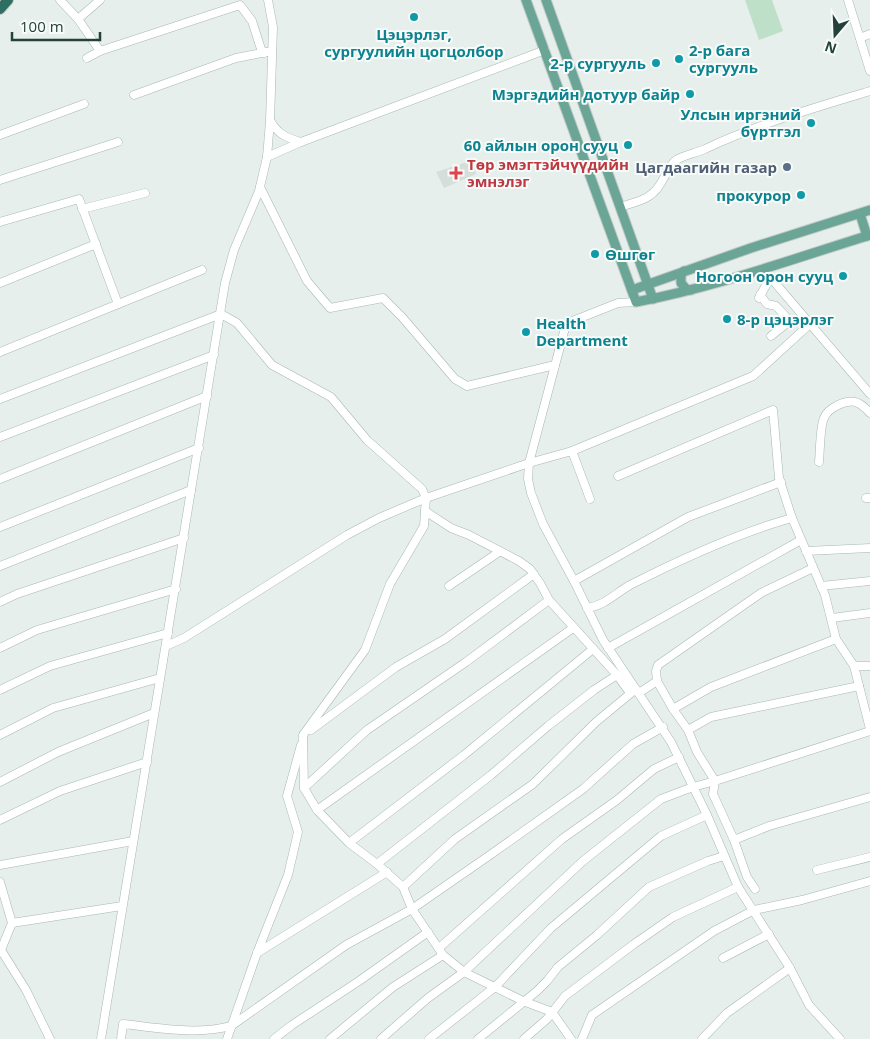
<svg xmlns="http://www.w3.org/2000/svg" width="870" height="1039" viewBox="0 0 870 1039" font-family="'Open Sans',sans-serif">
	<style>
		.built { fill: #d4dfda }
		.green { fill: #bfe0c8 }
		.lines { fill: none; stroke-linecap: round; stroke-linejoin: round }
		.minor-casing { stroke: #a8b8b2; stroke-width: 9 }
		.major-casing { stroke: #c2cac8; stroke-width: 11 }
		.highway-casing { stroke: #c2cac8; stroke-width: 12 }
		.minor { stroke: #fff; stroke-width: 8 }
		.major { stroke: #6aa596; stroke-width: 9 }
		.highway { stroke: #2f6f62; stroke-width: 10 }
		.culture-dot { fill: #0f9aa8; stroke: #f7fbf9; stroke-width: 2 }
		.service-dot { fill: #5c6f8a; stroke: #f7fbf9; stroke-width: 2 }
		.health-dot { fill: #e0444e; stroke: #f7fbf9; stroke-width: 2 }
		.labels { text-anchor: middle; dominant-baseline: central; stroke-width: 4; stroke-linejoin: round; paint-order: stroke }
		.culture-label { font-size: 15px; font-weight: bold; fill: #0d838f; stroke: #f7fbf9; text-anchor: end }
		.health-label { font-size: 15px; font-weight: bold; fill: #be3a42; stroke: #f7fbf9; text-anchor: start }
		.service-label { font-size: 15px; font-weight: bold; fill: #4e5e75; stroke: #f7fbf9; text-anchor: end }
	</style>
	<rect width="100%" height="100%" fill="#e6efeb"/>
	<polygon class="built" points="473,160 476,174 444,188 436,172"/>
	<polygon class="green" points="745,0 772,0 783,31 759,40"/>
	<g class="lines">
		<g class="minor-casing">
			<g id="minor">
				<polyline points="60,0 78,19 100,51"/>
				<polyline points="848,0 870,71"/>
				<polyline points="78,19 100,0"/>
				<polyline points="860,38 870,34"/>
				<polyline points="87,58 100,51 240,5 252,21 261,49 264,53"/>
				<polyline points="134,95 236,58 267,52"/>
				<path d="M271,122C278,134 287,138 301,142"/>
				<polyline points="0,135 84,104"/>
				<polyline points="267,157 301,142 545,50"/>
				<polyline points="0,180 118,142"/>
				<polyline points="260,187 307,281 330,308 383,298 402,317 455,379 467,386 555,365"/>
				<path d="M620,207C635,202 650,200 659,186C665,178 668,166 676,160C684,155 696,153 705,149C758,124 814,108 870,91"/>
				<polyline points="82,209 145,193"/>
				<polyline points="0,222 79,199 118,304"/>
				<polyline points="764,270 870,394"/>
				<polyline points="0,283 96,244"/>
				<polyline points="760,295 767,304 776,306 788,319 786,324 771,336"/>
				<polyline points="759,298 770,278"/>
				<polyline points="636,302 618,303 570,322 565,328 529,463 528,479 531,493 543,524 574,581 603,640 671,742 707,815 738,887 790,968 809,1005 840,1039"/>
				<polyline points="0,352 202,270"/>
				<polyline points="0,399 221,314 237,323 272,365 331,397 367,440 422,489 426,498 424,526 390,584 365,650 303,735 304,788 317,810 349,843 377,864 403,887 412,909 443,955 464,972 523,1001 552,1012 571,1039"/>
				<polyline points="0,437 214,355"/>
				<polyline points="572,451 590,499"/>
				<path d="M819,462C820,452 820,426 824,418C828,408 847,398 858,403C863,405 867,410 870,413"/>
				<polyline points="618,476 773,410 779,478 792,518 825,595 836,639"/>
				<polyline points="0,479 207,396"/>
				<polyline points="866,498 870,498"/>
				<polyline points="425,511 451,528 469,535 519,561 530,569 540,583 549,600 617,675 630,693"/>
				<polyline points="0,527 199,448"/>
				<polyline points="806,551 870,548"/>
				<polyline points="0,566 191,490"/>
				<polyline points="574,581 688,517 781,482"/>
				<polyline points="449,586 499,552"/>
				<polyline points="821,586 870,581"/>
				<polyline points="0,602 17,594 184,538"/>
				<path d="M587,608C604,606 616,593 630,585C681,559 738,533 792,518"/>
				<polyline points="832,618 870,613"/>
				<polyline points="166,646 184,638 347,535 379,518 426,498 529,463 572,451 753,376 810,324"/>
				<polyline points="0,648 37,630 176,589"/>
				<polyline points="608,648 801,540"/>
				<polyline points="854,666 870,729"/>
				<polyline points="657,681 673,709 688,730 697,752 715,781 713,794 734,840 747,877 755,889"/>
				<polyline points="0,690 50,666 168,633"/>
				<polyline points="639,693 657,681 656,671 658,665 761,593 813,568"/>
				<polyline points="673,709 711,687 836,639 854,666 870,666"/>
				<polyline points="311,730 396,667 445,639 534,574"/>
				<polyline points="688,730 711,717 859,686"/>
				<polyline points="0,735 53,708 160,678"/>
				<polyline points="0,782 58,752 154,713"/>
				<polyline points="304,788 367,730 466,662 549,600"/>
				<polyline points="317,810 573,628"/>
				<polyline points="0,820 60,791 147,762"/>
				<polyline points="734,840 769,826 870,797"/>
				<polyline points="349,843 464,755 593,649"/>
				<polyline points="377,864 491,775 548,726 594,690 617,675"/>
				<polyline points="0,865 133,841"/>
				<polyline points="817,870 870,857"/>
				<polyline points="0,882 12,923 1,950 26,990 50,1039"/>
				<polyline points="403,887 455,839 533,784 596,722 636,689"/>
				<polyline points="12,923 122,906"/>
				<polyline points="439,948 562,839 617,800 654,769 679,757"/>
				<polyline points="257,953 387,872"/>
				<polyline points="723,958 769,934"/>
				<polyline points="101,1039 225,283 234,250 259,191 267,157 270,121 273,27 268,0"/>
				<path d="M121,1039L123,1024C159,1028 196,1035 231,1026L346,945L412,909L490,855L583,789L633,744L663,727"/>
				<polyline points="227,1039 257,953 288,875 298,832 287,796 301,745"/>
				<polyline points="274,1039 292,1025 359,981 428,932"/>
				<polyline points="330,1039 393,987 443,955"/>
				<polyline points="381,1039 428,998 464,972 583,861 661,799 693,787 715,781 870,731"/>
				<polyline points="429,1039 495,987 551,928 661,836 707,815"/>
				<polyline points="478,1039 537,991 547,981 558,967 597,935 649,887 708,861 724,856"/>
				<polyline points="524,1039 547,1019 565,996 634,944 673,917 738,887"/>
				<polyline points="582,1039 592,1015 714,931 754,910 802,900 870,881"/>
				<polyline points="702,1039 727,1013 790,968"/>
			</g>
		</g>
		<g class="major-casing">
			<g id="major">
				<path d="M526,0L636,302C716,287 792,259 870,235"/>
				<polyline points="546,0 653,299"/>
				<polyline points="860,214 867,236"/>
				<polyline points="684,271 681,274 681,283 687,290 691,290"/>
				<polyline points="632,290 751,248 870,210"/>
			</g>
		</g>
		<g class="highway-casing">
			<polyline id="highway" points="0,9 8,0"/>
		</g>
		<use href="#minor" class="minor"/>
		<use href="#major" class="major"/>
		<use href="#highway" class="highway"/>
	</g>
	<g class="culture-dot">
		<circle cx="414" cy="17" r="5"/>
		<circle cx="679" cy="59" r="5"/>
		<circle cx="656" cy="63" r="5"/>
		<circle cx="690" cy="94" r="5"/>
		<circle cx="811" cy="123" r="5"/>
		<circle cx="628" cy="145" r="5"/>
		<circle cx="801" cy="195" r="5"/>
		<circle cx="595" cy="254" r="5"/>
		<circle cx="843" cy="276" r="5"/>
		<circle cx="727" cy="319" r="5"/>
		<circle cx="526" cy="332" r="5"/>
	</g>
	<circle class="service-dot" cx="787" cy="167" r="5"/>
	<path class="health-dot" d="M453.5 165.5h5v5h5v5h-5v5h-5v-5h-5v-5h5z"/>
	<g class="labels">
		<g class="culture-label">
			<text x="414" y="34" text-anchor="middle">Цэцэрлэг,<tspan x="414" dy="17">сургуулийн цогцолбор</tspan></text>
			<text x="689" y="50" text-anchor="start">2-р бага<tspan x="689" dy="17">сургууль</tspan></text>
			<text x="646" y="63">2-р сургууль</text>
			<text x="680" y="94">Мэргэдийн дотуур байр</text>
			<text x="801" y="114">Улсын иргэний<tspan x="801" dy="17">бүртгэл</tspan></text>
			<text x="618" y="145">60 айлын орон сууц</text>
			<text x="791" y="195">прокурор</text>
			<text x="605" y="254" text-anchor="start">Өшгөг</text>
			<text x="833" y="276">Ногоон орон сууц</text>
			<text x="737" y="319" text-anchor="start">8-р цэцэрлэг</text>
			<text x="536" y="323" text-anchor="start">Health<tspan x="536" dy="17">Department</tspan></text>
		</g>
		<g class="health-label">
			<text x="467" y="164">Төр эмэгтэйчүүдийн<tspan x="467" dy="17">эмнэлэг</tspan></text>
		</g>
		<g class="service-label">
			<text x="777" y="167">Цагдаагийн газар</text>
		</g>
	</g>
	<g transform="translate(835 35) rotate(199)" stroke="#f7fbf9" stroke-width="4" paint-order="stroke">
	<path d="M0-4L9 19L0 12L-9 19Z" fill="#24423a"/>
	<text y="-8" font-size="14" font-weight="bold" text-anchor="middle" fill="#24423a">N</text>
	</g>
	<path d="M12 32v8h88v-8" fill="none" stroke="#24423a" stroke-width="2.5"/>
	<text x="20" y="32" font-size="15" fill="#24423a" stroke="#f7fbf9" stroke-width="4" paint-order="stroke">100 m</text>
</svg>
